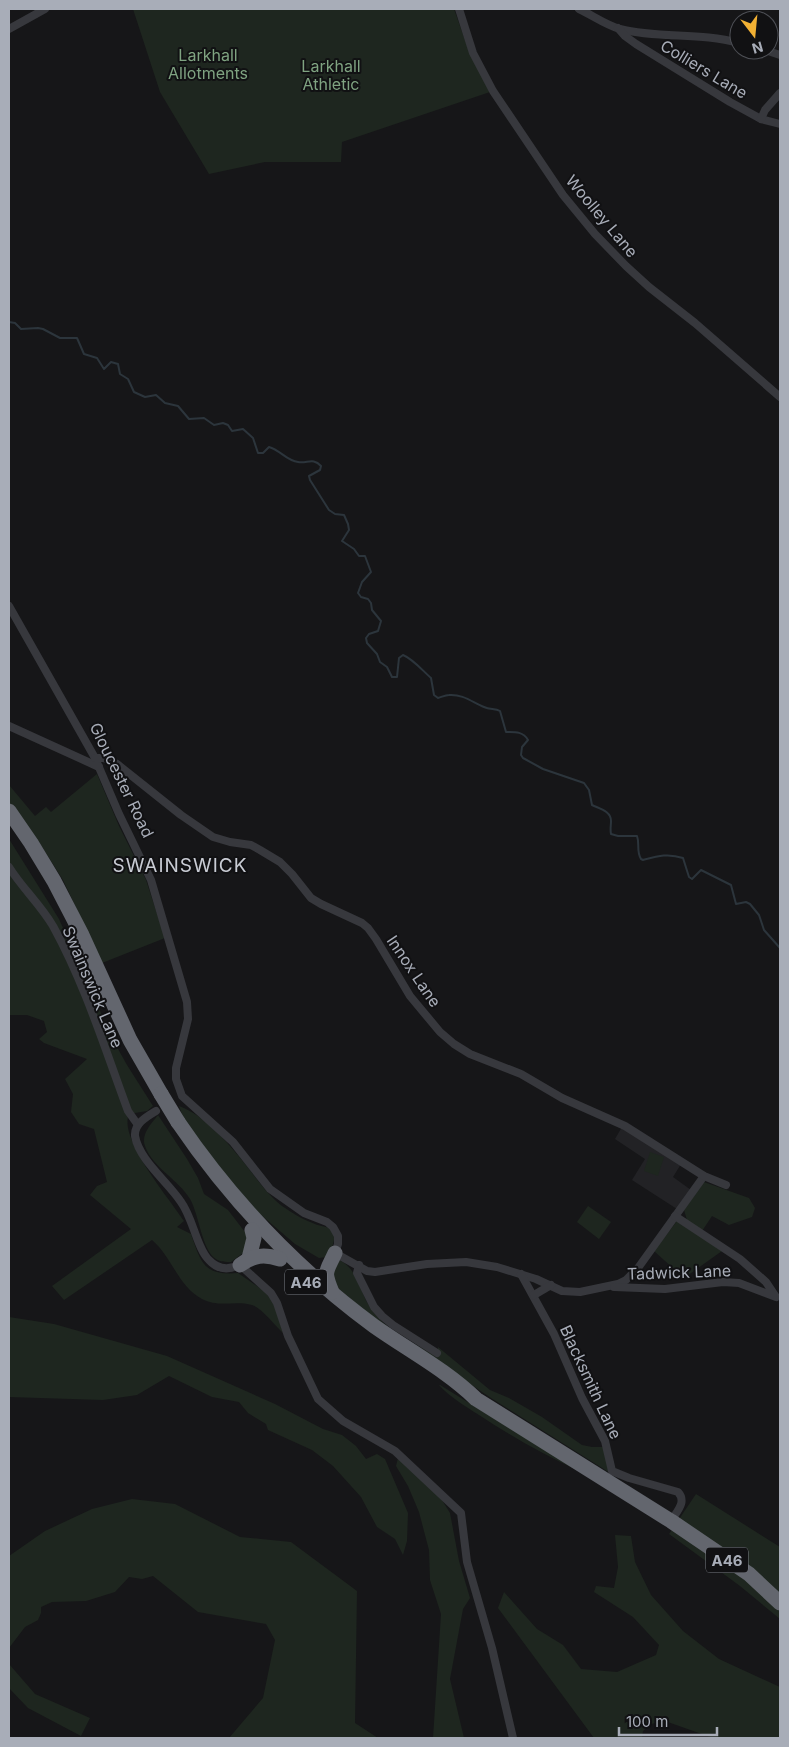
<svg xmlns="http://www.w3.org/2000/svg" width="789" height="1747" viewBox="0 0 789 1747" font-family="Inter,sans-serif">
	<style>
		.built { fill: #222225 }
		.green { fill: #1e261f }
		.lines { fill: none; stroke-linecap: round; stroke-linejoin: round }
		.stream { stroke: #2c353c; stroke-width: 2 }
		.street { stroke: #37383d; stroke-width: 8 }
		.highway { stroke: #63666e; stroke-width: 15 }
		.highway-bridge { stroke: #63666e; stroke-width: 15 }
		.labels { text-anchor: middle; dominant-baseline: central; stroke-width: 4; stroke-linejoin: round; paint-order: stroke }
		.shield { fill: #111113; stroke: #7b7e86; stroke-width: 1 }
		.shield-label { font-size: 15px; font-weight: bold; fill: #a8adb8 }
		.park-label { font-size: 16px; fill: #7fa381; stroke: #111113 }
		.street-label { font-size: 16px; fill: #a8adb8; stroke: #111113 }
		.quarter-label { font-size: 19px; letter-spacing: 1px; fill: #c9ccd4; stroke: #111113 }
	</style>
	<rect width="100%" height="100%" fill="#161618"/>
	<polygon class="built" points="622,1127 681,1164 673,1177 691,1190 677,1209 632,1180 645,1159 615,1139"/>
	<g class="green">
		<polygon points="133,9 454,9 470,54 490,92 342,142 341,162 265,162 209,174 160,92"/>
		<polygon points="97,774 119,826 146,880 165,938 102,963 63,880 39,842 9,805 9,785 35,816 46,807 51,812"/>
		<path d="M9,839L59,919L113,1040L127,1065L153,1106L147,1111L129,1114C118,1139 170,1199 184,1221L177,1227L191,1234C201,1263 204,1276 238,1273L264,1291L273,1300L283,1333C275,1326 262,1308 252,1305C235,1300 219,1308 202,1299C178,1286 172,1257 152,1240L64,1300L52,1286L131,1229L90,1195L97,1186L107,1182L94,1129L79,1124L71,1112L73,1094L65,1079L87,1059L44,1043L39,1039L47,1032L44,1021L27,1015H9Z"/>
		<path d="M179,1106C205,1115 232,1147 249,1169C259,1182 269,1196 282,1206C292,1213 304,1220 315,1224C319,1226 327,1226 330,1229C339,1236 331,1250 327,1257L319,1258L295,1244L260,1214L221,1173L184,1120Z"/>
		<path d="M158,1115L187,1159L198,1178L204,1194L228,1210L248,1236L243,1253L231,1262C226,1262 220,1262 216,1259C202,1251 199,1214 190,1199C179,1180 152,1167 145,1146C141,1134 151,1124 158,1115Z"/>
		<polygon points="650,1152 664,1157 658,1176 644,1171"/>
		<polygon points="704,1182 749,1198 755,1208 752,1217 729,1225 712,1216 702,1231 687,1220 684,1210"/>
		<polygon points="588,1206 611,1222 599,1239 577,1222"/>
		<polygon points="677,1221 722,1251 684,1278 654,1251"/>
		<path d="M339,1260C356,1267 360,1290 368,1304C381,1327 410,1341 432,1354L438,1353V1347L490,1390L509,1398L542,1417L582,1445L592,1447H604L610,1473L491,1398L378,1322L340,1290L332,1281L330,1268Z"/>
		<polygon points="9,1317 54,1324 167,1356 275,1404 323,1429 342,1435 356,1446 366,1459 377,1454 385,1459 408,1513 407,1541 403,1555 395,1539 377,1527 361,1497 333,1466 312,1450 268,1430 266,1424 248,1413 239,1402 212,1397 169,1376 137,1395 103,1400 9,1397"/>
		<path d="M439,1385H440L579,1471C544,1455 511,1436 479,1415C465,1406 451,1398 439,1385Z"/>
		<polygon points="398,1458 440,1497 450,1513 459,1561 470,1598 463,1609 450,1679 464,1738 433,1738 441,1614 430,1580 429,1550 419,1512 408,1486 396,1466"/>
		<polygon points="696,1494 780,1547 780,1619 740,1586 669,1534"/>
		<polygon points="132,1499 175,1504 240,1537 291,1542 357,1591 355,1723 378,1738 229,1738 263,1698 275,1640 266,1624 198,1612 153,1576 142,1579 129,1577 115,1592 86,1601 52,1602 41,1607 41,1613 38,1620 25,1627 9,1648 9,1556 45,1531 92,1509"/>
		<polygon points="615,1535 631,1536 635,1562 651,1595 683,1631 719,1659 780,1687 780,1738 713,1738 665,1721 651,1724 643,1731 642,1738 594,1738 498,1608 504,1592 537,1629 563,1645 581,1669 617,1672 656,1655 659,1645 633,1617 594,1592 596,1586 614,1588 618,1567"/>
		<polygon points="9,1664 35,1694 90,1718 81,1736 28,1708 9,1688"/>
	</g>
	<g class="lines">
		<path class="stream" d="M9,322L15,323L21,329L38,328L43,329L60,338H77L84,354L97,358L104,369L111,362L118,364L120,374L128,379L134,392L145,397L156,395L165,403L178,406L189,419L204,418L214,425L223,423L228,425L232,431L243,429L253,438L258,453H263L269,447C280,450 287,461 298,462C307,464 313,457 321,466L320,470L309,476L310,480L329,510L335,514L344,515L348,524L349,530L342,541L354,549L359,556H365L371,572L362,582L358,593L361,597L368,599L371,603L372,610L381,621L378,631L369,634L366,638L367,643L377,654L380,662L387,667L392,677H397L399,658L403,655C413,659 423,671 431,678L434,695L438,698C442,697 445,695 449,695C463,694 472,702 484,707C490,710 495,708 500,711L506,732C514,732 523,731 528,740L522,747L521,755L523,758L543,769L584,783L589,790L592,805C600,809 611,811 611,821C611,826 610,829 611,834L618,836H637C640,844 636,851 641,859L643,860C658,856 668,853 683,858L689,877L692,879L701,870L731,885L736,904L746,902L750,904L759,915L764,930L780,948"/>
		<g class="street">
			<polyline points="459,9 473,53 493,91 563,195 595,234 626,266 649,287 695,323 780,397"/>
			<path d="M579,9C592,15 606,25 620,29C660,39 700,32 739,43"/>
			<polyline points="618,28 625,36 636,44 730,102 761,119 780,124"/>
			<polyline points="9,29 45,9"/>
			<polyline points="765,50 780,55"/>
			<polyline points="761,119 765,110 780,93"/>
			<polyline points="9,606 95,758 119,814 151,880 187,1002 188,1019 176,1068 176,1079 182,1096 233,1142 270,1189 304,1213 327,1222 333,1227 338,1236 338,1244 335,1253 367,1271 375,1272 427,1264 466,1262 497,1267 536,1279 562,1291 580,1292 618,1284 626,1280 638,1268 704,1176"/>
			<polyline points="9,726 99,767"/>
			<polyline points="95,758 104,758 117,764 181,815 213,837 230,842 251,845 260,850 280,862 292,874 311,898 321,904 362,923 368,928 376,939 410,996 440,1032 454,1044 470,1054 521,1074 562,1098 625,1126 704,1176 726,1185"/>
			<path d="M9,867C22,888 40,904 53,926C85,984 105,1049 128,1111L138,1125"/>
			<path d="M156,1111C146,1117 134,1124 135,1136C139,1160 168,1182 181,1202C193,1218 197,1249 209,1260C218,1270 229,1270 240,1265L271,1293L277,1303L288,1336L318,1399L343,1421L395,1451L461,1513L467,1562L492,1648L513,1738"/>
			<polyline points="359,1265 357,1273 374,1307 382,1316 393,1325 437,1353"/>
			<path d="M521,1274L554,1334L582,1398L605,1441L612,1471L629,1478L678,1492C687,1502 677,1511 671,1521"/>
			<polyline points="614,1287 665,1289 723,1282 739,1283 776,1297 766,1282 740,1259 675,1216"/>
			<polyline points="534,1295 551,1285"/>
		</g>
		<g class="highway">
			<polyline points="9,811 31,843 54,881 82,935 130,1040 161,1094"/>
			<path d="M178,1122C231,1200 298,1270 374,1326C408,1350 446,1370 476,1399L671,1521L749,1574L780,1603"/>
			<polyline points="249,1258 254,1238 252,1230"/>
			<path d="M240,1265C254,1255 264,1254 280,1259"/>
			<path d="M332,1292C323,1270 326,1273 335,1253"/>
		</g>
		<polyline class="highway-bridge" points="161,1094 178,1122"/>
	</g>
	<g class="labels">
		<g class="shield">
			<rect x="285" y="1269.5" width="42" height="25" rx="4"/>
			<rect x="706" y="1547.5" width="42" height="25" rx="4"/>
		</g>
		<g class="shield-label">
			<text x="306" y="1282">A46</text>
			<text x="727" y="1560">A46</text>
		</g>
		<g class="park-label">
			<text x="208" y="55">Larkhall<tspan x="208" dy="18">Allotments</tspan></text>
			<text x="331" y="66">Larkhall<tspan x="331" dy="18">Athletic</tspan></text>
		</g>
		<g class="street-label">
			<text transform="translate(704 69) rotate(31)">Colliers Lane</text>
			<text transform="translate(602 216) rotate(50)">Woolley Lane</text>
			<text transform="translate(122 780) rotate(64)">Gloucester Road</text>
			<text transform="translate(414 971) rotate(56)">Innox Lane</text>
			<text transform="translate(93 987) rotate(67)">Swainswick Lane</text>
			<text transform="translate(679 1272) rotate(-2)">Tadwick Lane</text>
			<text transform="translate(591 1382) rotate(65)">Blacksmith Lane</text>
		</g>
		<g class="quarter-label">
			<text x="180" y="865">SWAINSWICK</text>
		</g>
	</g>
	<rect width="789" height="1747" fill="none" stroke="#a8adb8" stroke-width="20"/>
	<g transform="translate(754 35) rotate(164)"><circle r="24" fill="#111113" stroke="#4d4f55"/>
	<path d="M0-4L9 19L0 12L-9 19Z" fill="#f2b134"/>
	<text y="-8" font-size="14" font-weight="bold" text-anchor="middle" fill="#a8adb8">N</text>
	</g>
	<path d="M619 1727v8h98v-8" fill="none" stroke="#a8adb8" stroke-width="2.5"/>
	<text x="626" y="1727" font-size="15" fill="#a8adb8" stroke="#111113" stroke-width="4" paint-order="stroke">100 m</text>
</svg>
